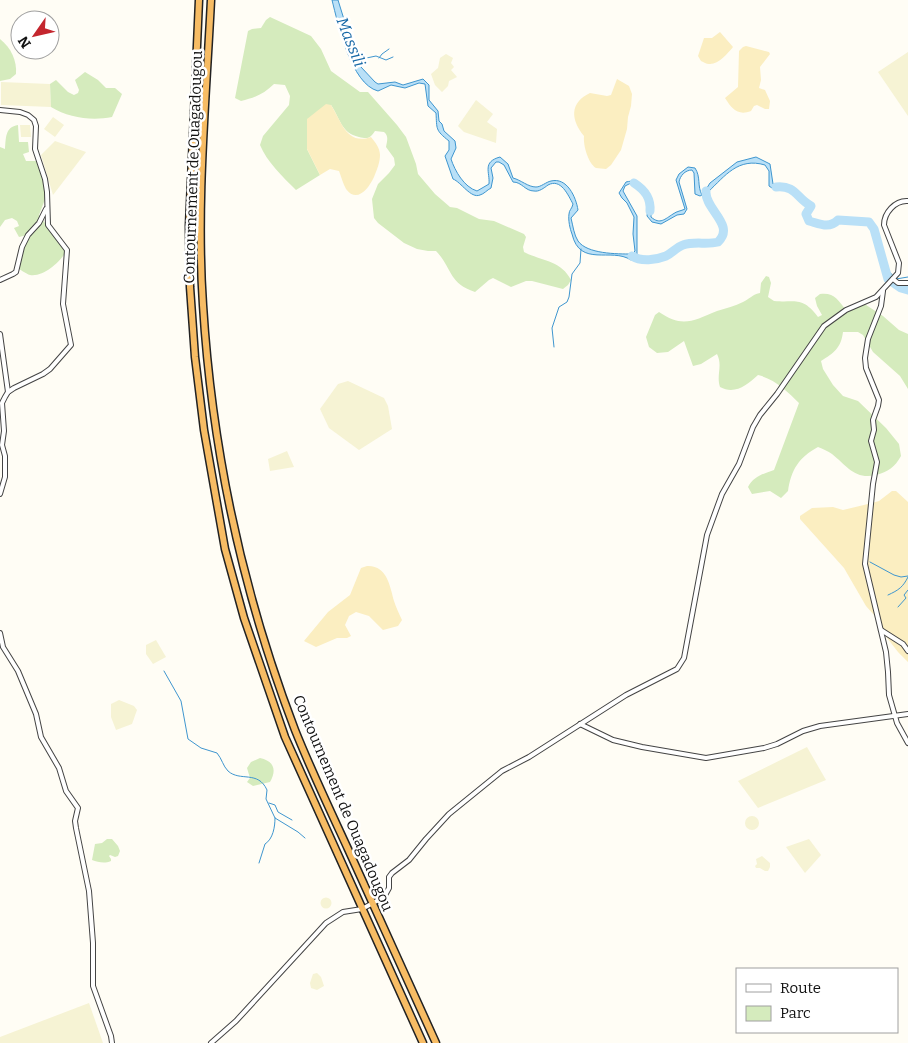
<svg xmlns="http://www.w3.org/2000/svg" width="908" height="1043" viewBox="0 0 908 1043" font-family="Bitter,serif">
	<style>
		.farmland { fill: #f6f3d4 }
		.green { fill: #d5ebbd }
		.sand { fill: #fbeec1 }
		.water { fill: #b9e0f7; stroke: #3f96cf }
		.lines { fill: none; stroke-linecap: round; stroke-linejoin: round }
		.stream { stroke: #3f96cf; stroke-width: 1 }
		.river { stroke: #b9e0f7; stroke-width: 9 }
		.minor-casing { stroke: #444; stroke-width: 6 }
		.trunk-casing { stroke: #222; stroke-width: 9 }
		.minor { stroke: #fff; stroke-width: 4 }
		.trunk { stroke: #f7bc64; stroke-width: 6 }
		.labels { text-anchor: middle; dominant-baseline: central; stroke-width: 5; stroke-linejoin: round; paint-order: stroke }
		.street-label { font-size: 15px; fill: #111; stroke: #fff }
		.water-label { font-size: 16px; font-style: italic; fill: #1768a6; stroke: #fff }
	</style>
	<rect width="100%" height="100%" fill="#fffdf5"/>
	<g class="farmland">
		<polygon points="908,52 908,116 878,72"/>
		<polygon points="446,54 453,58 451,63 454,67 451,70 457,77 449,81 448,86 442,92 435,85 431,74 438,68 440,58"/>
		<polygon points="1,82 50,84 51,107 1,105"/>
		<polygon points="476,100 493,114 487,122 497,129 496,143 464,132 458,126"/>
		<polygon points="53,117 64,125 55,137 44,129"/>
		<polygon points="20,125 30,125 31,137 21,137"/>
		<polygon points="55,141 86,152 53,195 41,155"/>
		<polygon points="348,381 384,398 388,406 392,429 359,450 329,428 320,409 338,384"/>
		<polygon points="287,451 294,467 270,471 268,459"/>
		<polygon points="156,640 166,657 153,664 146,654 146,645"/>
		<polygon points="119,700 134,706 137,710 132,724 116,730 111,717 111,704"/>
		<polygon points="807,747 826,780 758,808 738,781"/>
		<circle cx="752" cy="823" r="7"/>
		<polygon points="809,839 821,855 805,873 786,847"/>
		<polygon points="762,856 770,863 770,867 768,871 765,871 760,868 756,868 755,866 757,864 756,859"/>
		<circle cx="326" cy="903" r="5.5"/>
		<polygon points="317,973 321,977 324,986 317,990 311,988 310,983 313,974"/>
		<polygon points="89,1003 103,1043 0,1043 0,1037"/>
	</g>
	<g class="green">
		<path d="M270,17L311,36L321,49L331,71L360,92H368L397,125L406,137L416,164L418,174L435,194L450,207L457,208L479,219L494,221L524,234L526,237L523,247L524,252C541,261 561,260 571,280L568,285L563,289L532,281H526L511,287L493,278L489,280L475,292C448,283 453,269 436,251H428L417,249L404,243L378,223L374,218L372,199L378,184L389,173L395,165L394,158L386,147C387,141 389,136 384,132L375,131C370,139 367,139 359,137C341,133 340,118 331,105H326L307,120V149L320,175L296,190C283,177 267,162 260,145L263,136L289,105L290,96L285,85L274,84C264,94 254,98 241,101L235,98L248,31L252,29L261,28L266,20Z"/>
		<path d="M0,39C11,48 17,60 16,74L10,79L0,81Z"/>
		<path d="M85,72L98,80L106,88H115L122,94L112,117C92,121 69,118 51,107L50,84L56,80L68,92L74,95L78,93L79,90L75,80Z"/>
		<path d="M18,125L19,142H28L29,152L23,154L26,161H39L47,194L39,215L64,249V255C57,264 43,277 30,275C26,274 20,269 16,267L27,235L19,237L14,228L19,226L17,221L12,218L5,220L0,227V147L5,149C6,138 5,127 18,125Z"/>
		<path d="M766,276L769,277L771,283L768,297L774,301C796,303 802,296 818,317L822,315L817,306L815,298L820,294C834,292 838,300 846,310L863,303L883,316L899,330L908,334V389L900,376L873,352L863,335L858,332H843C841,348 834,353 821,361L823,369L833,385L843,396L858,401L886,428L899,444L901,456C895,467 888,472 876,475C855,480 847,466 832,454C828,451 823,449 818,447C799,457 791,470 788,491L781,498L770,491L752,494L748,487C754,476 763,474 774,470L799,403C788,392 775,379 758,375C747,385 735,395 720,387C716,375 723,366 717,354L701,364L693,366L684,341L668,352L657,353L649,347L646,337L655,315L659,312C682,328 693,321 717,311C726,308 735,306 743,302C750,299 751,295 760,293L761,283Z"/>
		<path d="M260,758C274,761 277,770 270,782L253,786L247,782L250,778L247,768L251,762Z"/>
		<path d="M107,839H112L118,846L120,851L118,856L115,857L110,855L109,856L111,859V861C104,864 98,862 92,860L95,844L102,843Z"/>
	</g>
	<g class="sand">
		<path d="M720,32L733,47C728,53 718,65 709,64C706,64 704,62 701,61L698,56L704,38H712Z"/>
		<path d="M746,46L769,52L770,54L760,67L761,80L759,88L765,90L770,101L769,109H765L757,105L754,106L751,111C738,116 732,109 725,98L738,87L739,51L743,47Z"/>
		<path d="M617,79L629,86L632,94L631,106L628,117L627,129L621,150L611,165L606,169L596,168C588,163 583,145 584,136C571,120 569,103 590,93L607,96L611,95Z"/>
		<path d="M326,104L331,105C341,120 346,146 371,137C375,142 380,148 380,155C380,162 377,170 374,177C369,188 357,204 346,189C343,184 341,176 339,171L330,169L320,175L307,149V119Z"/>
		<polygon points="892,491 896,491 908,502 908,662 898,652 881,630 874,615 866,606 844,568 800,519 800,516 812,508 833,507 843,510 872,503 879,501"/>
		<path d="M367,566C387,565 390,586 394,601C396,607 399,614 402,620L398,626L383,630L369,616L356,612L349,616L345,625L351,636L347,638H337L316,647L304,641L328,612L350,595L361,568Z"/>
	</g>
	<g class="water">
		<path d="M332,0H338L355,55L361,67L375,82L378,84L395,82L403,85L423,79L429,85V100L438,111L439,121L442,124L444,131L455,141L456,148L451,159C455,171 464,187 477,191L489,184C490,172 482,162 500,157L508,164L513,178C521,180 528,187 536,187C541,187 546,182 551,181C567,177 576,197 578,210L571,218C573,226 574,235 578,241C587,254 617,254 632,254L635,251L633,234L634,217L627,203L622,198L619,193L626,182C633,180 640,182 642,189L631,183L625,186L623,191L637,216V257L631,260C611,247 580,268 572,234C570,229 568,220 569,214C569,210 572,209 573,204C568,195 561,178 548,185C544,188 539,192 534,191C525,191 522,182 513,182L504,165L499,162H496L491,168L493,178L491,188C487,190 484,194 480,195C471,199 461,182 453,179L445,156L449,150V141C435,130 437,129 436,113L428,106L425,84L419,83L405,88L391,85L378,91C351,84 338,24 332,0Z"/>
		<path d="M756,157L770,164L773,184L786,186V189L772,188L769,186V171L765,165C738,157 725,176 708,192L705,191L710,183L737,162Z"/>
		<path d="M688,167L695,168C701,177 697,186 702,195L700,196L695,194L694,173L692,170C685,170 680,176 679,182L687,209L684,214L677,215L661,224L652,222L647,216L649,200L651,201V217C660,225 665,219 673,214C677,211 681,211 685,209L676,180L679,174Z"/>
	</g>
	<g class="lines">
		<g class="stream">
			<polyline points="379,58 382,54 389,49"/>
			<polyline points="357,60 376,56 386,60 393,57"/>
			<polyline points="885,267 896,279 908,277"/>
			<polyline points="554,347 552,328 559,307 567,302 569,297 572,274 580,263 581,249"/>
			<polyline points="870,562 894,575 901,577 908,576"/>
			<path d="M888,595C899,590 903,587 908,577"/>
			<polyline points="898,607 906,598 904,595 908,590"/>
			<path d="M164,671L181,701L188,739L201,748L217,753C222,759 223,766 228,771C240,782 258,770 267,790L266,799L275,818L298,832L305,838"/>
			<polyline points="269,803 275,805 278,812 292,820"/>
			<path d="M259,863L265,844C273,839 275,827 275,818"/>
		</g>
		<g class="river">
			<path d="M634,183C645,190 651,198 650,211"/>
			<path d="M776,187C796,185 796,198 811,206L806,214L809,221C820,224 829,229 838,220L869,222L874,229L888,279L901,288L908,290"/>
			<path d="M632,256C641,262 656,260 666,256C672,253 677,247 683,245C694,241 707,245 718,242C736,225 704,209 706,191"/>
		</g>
		<g class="minor-casing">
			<g id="minor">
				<polyline points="0,110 20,112 28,115 34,120 36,126 35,149 45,179 47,192 48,225 67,250 63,304 71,345 50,369 43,374 14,388 8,392 5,397 2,403 4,431 2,445 5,456 5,477 0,494"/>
				<polyline points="893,279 898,283 908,283"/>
				<polyline points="0,280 13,274 16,272 22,247 28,235 39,223 46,209"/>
				<polyline points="883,291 881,306 868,339 865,358 866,368 879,400 878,406 873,420 874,430 871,441 877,462 873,484 865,564 886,652 888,672 889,695 897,723 908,743"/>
				<polyline points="0,334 8,392"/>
				<polyline points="881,630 903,644 908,651"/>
				<polyline points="0,633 3,647 18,671 36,714 41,737 59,768 66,791 78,808 75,821 76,828 89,891 93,943 93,986 111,1036 112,1043"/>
				<polyline points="580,724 613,740 642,747 706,758 764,748 777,744 803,731 820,726 908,714"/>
				<path d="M211,1043L236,1021L326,923L343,912L362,909L384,897L389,888V877L392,873L409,860L426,839L449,814L502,771L529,757L626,695L677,669L684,658L707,535L722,494L739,464L753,427L760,415L777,394L824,326L846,310L876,297L898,273L899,263L884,225C884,213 895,200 908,201"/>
			</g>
		</g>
		<g class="trunk-casing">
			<g id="trunk">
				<polyline points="199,0 189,226 190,287 195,357 204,430 225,549 244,618 285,737 423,1043"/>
				<path d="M211,0C206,101 196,204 203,305C212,450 243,594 295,730C311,770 330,810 348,849C377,914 407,978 436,1043"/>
			</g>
		</g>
		<use href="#minor" class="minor"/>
		<use href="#trunk" class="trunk"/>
	</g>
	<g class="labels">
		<g class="street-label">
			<text transform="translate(193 167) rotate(-88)">Contournement de Ouagadougou</text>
			<text transform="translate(343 803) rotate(67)">Contournement de Ouagadougou</text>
		</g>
		<g class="water-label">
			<text transform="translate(351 42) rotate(68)">Massili</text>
		</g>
	</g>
	<rect x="736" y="968" width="162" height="65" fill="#ffffff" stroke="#a0a0a0"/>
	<rect x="746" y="984" width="25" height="8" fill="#ffffff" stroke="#a0a0a0"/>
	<text x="780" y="993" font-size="15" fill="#111111">Route</text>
	<rect x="746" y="1006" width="25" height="15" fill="#d5ebbd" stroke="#a0a0a0"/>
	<text x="780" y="1018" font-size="15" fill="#111111">Parc</text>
	<g transform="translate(35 35) rotate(236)"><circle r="24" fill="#ffffff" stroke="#a0a0a0"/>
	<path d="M0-4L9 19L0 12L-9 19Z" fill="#c4262e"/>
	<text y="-8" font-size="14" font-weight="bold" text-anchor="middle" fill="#111111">N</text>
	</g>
</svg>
